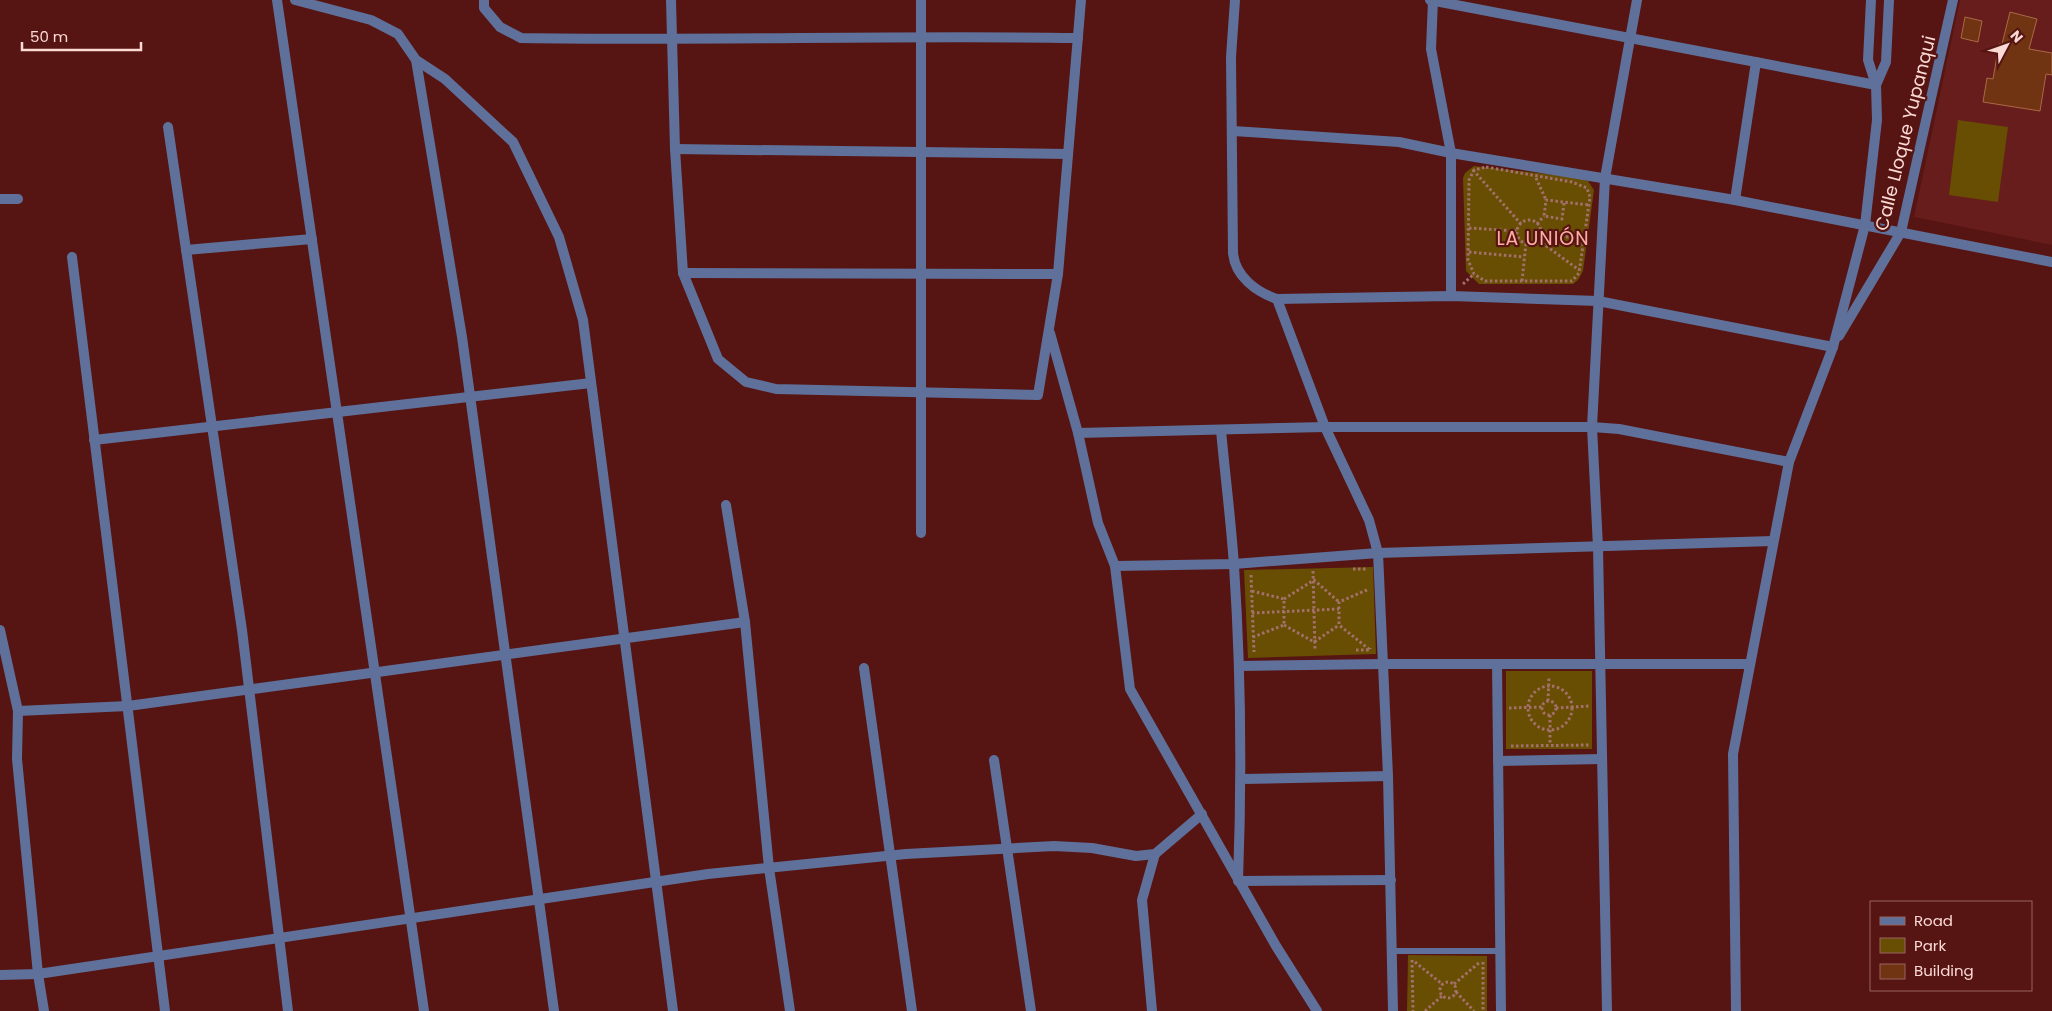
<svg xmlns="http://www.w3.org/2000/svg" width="2052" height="1011" viewBox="0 0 2052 1011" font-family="Poppins,sans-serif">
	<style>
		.built { fill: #661d1b }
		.green { fill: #684e03 }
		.building { fill: #703412; stroke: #ab6948 }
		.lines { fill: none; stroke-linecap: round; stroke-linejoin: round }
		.path { stroke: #a3706c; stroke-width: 3; stroke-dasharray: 2.5 2.5; stroke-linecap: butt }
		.service { stroke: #5f709a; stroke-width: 6 }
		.minor { stroke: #5f709a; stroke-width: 10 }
		.tertiary { stroke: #5f709a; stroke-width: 10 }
		.labels { text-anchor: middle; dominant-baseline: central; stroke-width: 4.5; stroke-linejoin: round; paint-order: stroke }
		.street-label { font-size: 18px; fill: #fbd9d4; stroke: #561412 }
		.neighbourhood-label { font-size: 19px; letter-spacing: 1px; fill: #feada4; stroke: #561412 }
	</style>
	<rect width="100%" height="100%" fill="#561412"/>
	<polygon class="built" points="1960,0 2052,0 2052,245 1914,217"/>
	<g class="green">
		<polygon points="1958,120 2008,127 1998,202 1949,195"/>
		<polygon points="1474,166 1582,178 1588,181 1594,190 1583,271 1578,280 1573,284 1479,284 1466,271 1463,178 1465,173"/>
		<polygon points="1373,567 1376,654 1248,658 1244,570"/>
		<rect x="1506" y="671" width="86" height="78"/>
		<polygon points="1408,955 1487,956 1487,1011 1407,1011"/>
	</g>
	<g class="building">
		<polygon points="2010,12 2037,19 2029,49 2052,53 2052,75 2046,74 2040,111 1983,102 1987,78 1993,79 1999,44 2002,44"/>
		<polygon points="1965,17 1982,21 1978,42 1961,38"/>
	</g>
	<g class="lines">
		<g class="path">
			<polygon points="1486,167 1572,182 1587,188 1590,197 1579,273 1572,281 1485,281 1474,274 1468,260 1469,180 1474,170"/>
			<polyline points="1473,170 1521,224"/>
			<polyline points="1536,178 1546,200"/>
			<polyline points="1564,203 1562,219 1544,216 1546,200 1589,205"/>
			<circle cx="1529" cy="232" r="12"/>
			<polyline points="1537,224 1544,216"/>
			<polyline points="1469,228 1518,231"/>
			<polyline points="1541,235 1584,238"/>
			<polyline points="1538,240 1579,270"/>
			<polyline points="1469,252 1524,257"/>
			<polyline points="1522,281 1526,243"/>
			<polyline points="1463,284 1474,274"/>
			<polyline points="1353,569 1367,569"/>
			<polyline points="1313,571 1315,651"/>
			<polyline points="1251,575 1254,652"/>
			<polyline points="1367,590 1339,602 1339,625 1370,650"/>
			<polyline points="1252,591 1284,599 1284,625 1253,637"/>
			<polyline points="1284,599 1314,580 1339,602"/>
			<polyline points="1252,613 1339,609"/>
			<polyline points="1284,625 1314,642 1339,625"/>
			<polyline points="1356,650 1370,650 1370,648"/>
			<circle cx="1550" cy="708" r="22"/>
			<polyline points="1548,701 1549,676"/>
			<circle cx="1549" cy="708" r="7"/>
			<polyline points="1509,708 1542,707"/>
			<polyline points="1556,708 1590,706"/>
			<polyline points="1550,715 1550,745"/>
			<polyline points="1511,746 1589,745"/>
			<polyline points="1412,960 1413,1011"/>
			<polyline points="1415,962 1442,984"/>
			<polyline points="1483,962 1483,1011"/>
			<circle cx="1448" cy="990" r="8"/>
			<polyline points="1454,984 1480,962"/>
			<polyline points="1456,992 1474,1011"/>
			<polyline points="1425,1011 1442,996"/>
		</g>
		<polyline class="service" points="1392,951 1500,951"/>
		<g class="minor">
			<polyline points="277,0 424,1011"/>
			<polyline points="295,0 371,20 398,34 416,60 445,79 513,142 559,237 583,320 673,1011"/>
			<path d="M484,0V8L500,27L521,38C707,41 892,35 1078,38"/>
			<polyline points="671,0 675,149 683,273 718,359 746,382 776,389 1038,395 1058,274 1081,0"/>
			<polyline points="921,0 921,533"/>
			<path d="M1235,0L1231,57L1233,253C1235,276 1256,292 1277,299L1451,296L1598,301L1833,347"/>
			<polyline points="1430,0 1876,85"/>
			<polyline points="1433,0 1431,49 1451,153 1451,296"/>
			<polyline points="416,60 462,337 554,1011"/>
			<polyline points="168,127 242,630 288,1011"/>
			<polyline points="1233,131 1399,142 1451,153 1735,200 2052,262"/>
			<polyline points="675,149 1068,154"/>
			<polyline points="0,199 18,199"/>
			<polyline points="1735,200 1756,62"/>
			<polyline points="186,250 312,239"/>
			<polyline points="72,257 165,1011"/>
			<polyline points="683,273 1058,274"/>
			<polyline points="1277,299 1325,427 1369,520 1378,553 1388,776 1393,1011"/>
			<polyline points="1050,333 1078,433 1098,523 1115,566 1130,689 1276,946 1317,1011"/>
			<path d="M1221,430C1225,475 1231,520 1234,566C1241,671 1242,775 1238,881L1391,880"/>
			<polyline points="1078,433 1325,427 1592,427 1619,429 1789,462"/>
			<polyline points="94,440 591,383"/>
			<polyline points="726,505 745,622 769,868 790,1011"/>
			<polyline points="1115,566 1234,564 1378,553 1773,541"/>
			<polyline points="0,630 18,711 17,759 38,974 44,1011"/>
			<polyline points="1497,664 1501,1011"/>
			<polyline points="1239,666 1383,664 1749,664"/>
			<polyline points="864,668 912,1011"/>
			<polyline points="18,711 128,706 745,622"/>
			<polyline points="994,760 1031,1011"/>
			<polyline points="1498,761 1602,759"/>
			<polyline points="1242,779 1388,776"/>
			<polyline points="0,975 38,974 708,874 906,854 1054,846 1092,848 1136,856 1155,854 1202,814"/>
			<polyline points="1152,1011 1142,900 1155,854"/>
			<polyline points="1607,1011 1598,547 1592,427 1605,178 1637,0"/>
		</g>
		<g class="tertiary">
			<polyline points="1876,85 1886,62 1889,0"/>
			<polyline points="1839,336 1901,232 1953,0"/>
			<polyline points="1736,1011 1733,754 1789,462 1833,347 1865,225 1877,120 1876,85 1868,60 1871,0"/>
		</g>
	</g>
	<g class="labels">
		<g class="street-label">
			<text transform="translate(1905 133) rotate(-76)">Calle Lloque Yupanqui</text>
		</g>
		<g class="neighbourhood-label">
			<text x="1543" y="238">LA UNIÓN</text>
		</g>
	</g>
	<rect x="1870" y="901" width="162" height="90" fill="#561412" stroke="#986360"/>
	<rect x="1880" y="917" width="25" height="8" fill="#5f709a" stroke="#986360"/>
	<text x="1914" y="926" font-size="15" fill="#fbd9d4">Road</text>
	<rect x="1880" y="938" width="25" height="15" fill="#684e03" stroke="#986360"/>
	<text x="1914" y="951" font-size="15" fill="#fbd9d4">Park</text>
	<rect x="1880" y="964" width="25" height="15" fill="#703412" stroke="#986360"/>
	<text x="1914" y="976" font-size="15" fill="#fbd9d4">Building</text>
	<g transform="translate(2007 45) rotate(49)" stroke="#561412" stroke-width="4" paint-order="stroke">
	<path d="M0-4L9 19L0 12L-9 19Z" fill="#fbd9d4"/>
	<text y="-8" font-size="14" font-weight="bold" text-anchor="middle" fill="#fbd9d4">N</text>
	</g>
	<path d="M22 42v8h119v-8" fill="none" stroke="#fbd9d4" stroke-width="2.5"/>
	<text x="30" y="42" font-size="15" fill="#fbd9d4" stroke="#561412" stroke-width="4" paint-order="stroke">50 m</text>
</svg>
